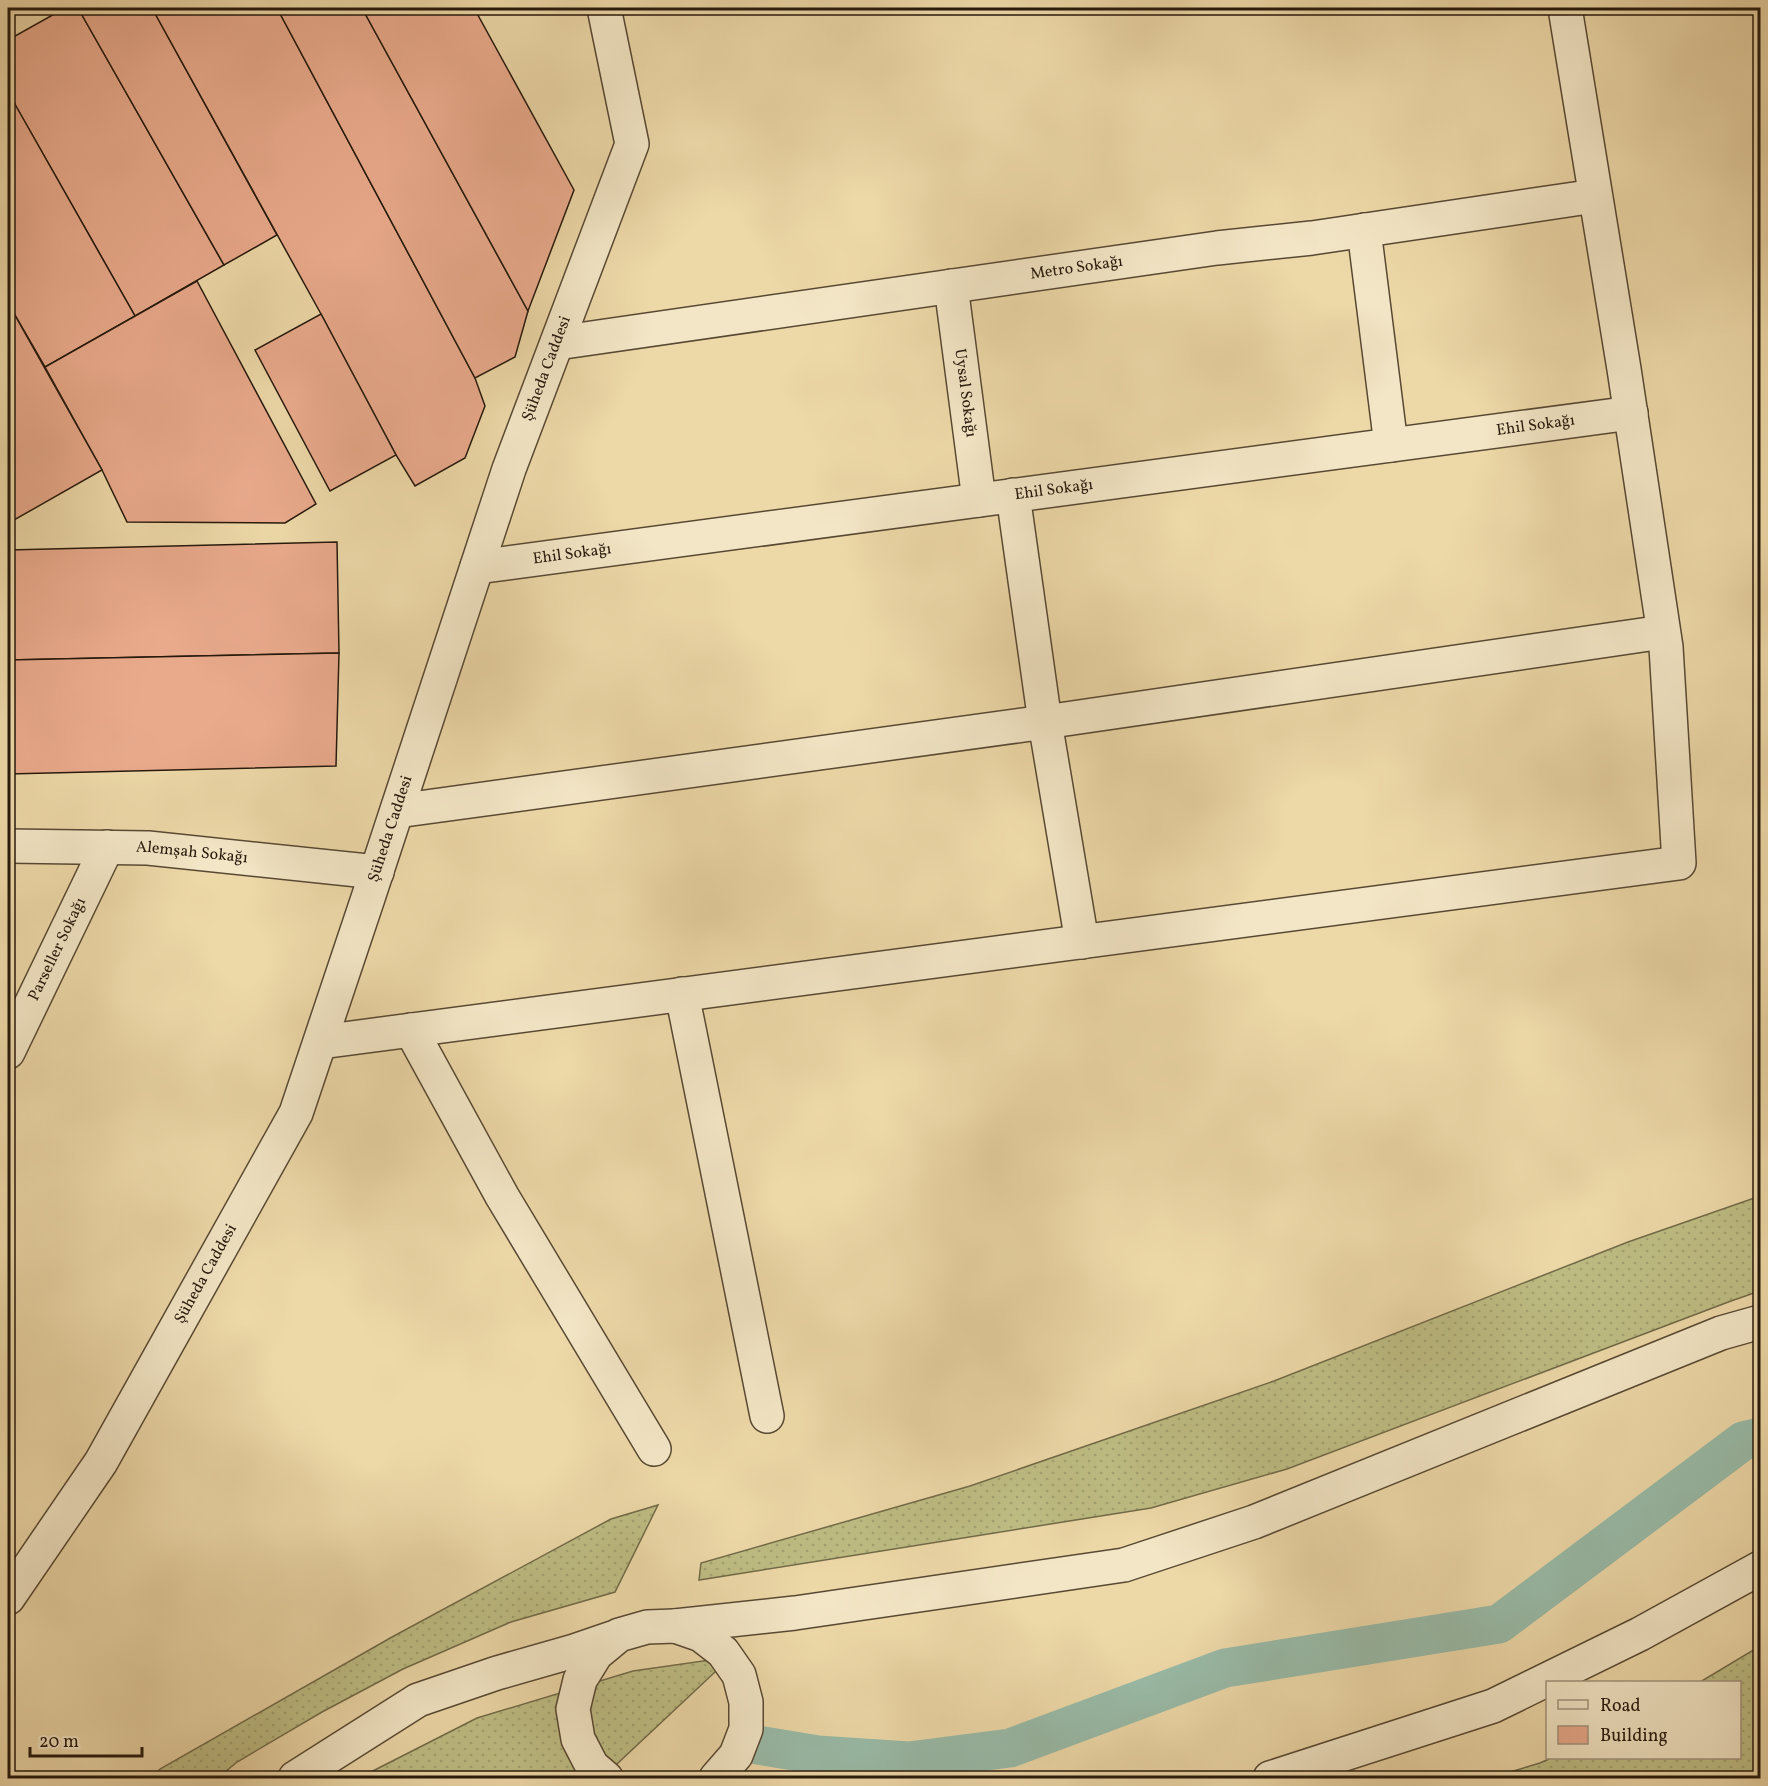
<svg xmlns="http://www.w3.org/2000/svg" width="1768" height="1786" viewBox="0 0 1768 1786" font-family="Vollkorn,serif">
	<style>
		.grass { fill: url(#grass-dots); stroke: #726b48; stroke-width: 1.5 }
		.lines { fill: none; stroke-linecap: round; stroke-linejoin: round }
		.canal { stroke: #99baa7; stroke-width: 39 }
		.building { fill: #e9aa8c; stroke: #26190c; stroke-width: 1.5 }
		.minor-casing { stroke: #584933; stroke-width: 36 }
		.minor { stroke: #f3e6c6; stroke-width: 33 }
		.labels { text-anchor: middle; dominant-baseline: central; stroke-width: 6; stroke-linejoin: round; paint-order: stroke }
		.street-label { font-size: 16px; fill: #26190c; stroke: #f3e6c6 }
	</style>
	<defs>
		<pattern id="grass-dots" width="8" height="8" patternUnits="userSpaceOnUse" patternTransform="scale(1.5)"><rect width="8" height="8" fill="#bebd84"/><path d="M2 2h.1M6 6h.1" fill="none" stroke="#a3a271" stroke-width="1.8" stroke-linecap="round"/></pattern>
	</defs>
	<rect width="100%" height="100%" fill="#edd8a8"/>
	<filter id="stains"><feTurbulence type="fractalNoise" baseFrequency=".00333" numOctaves="4"/><feColorMatrix values="0 0 0 0 .2 0 0 0 0 .09 0 0 0 0 .02 0 0 0 .5 -.17"/></filter>
	<radialGradient id="worn" r=".72"><stop offset=".6" stop-color="#630" stop-opacity="0"/><stop offset="1" stop-color="#630" stop-opacity=".3"/></radialGradient>
	<g class="grass">
		<polygon points="1760,1196 1760,1291 1731,1301 1287,1469 1151,1508 699,1580 701,1563 970,1486 1274,1381 1628,1242"/>
		<polygon points="658,1505 615,1592 511,1622 403,1669 322,1712 237,1762 218,1778 151,1778 160,1769 392,1637 611,1519"/>
		<polygon points="1760,1646 1760,1778 1490,1778 1540,1763 1551,1758 1740,1758 1740,1682 1700,1682"/>
		<polygon points="731,1657 602,1778 359,1778 477,1718 633,1671"/>
	</g>
	<g class="lines">
		<polyline class="canal" points="752,1744 818,1755 909,1761 1010,1748 1225,1668 1499,1624 1743,1441 1760,1437"/>
	</g>
	<g class="building">
		<polygon points="65,8 78,8 224,265 135,316 8,92 8,40"/>
		<polygon points="78,8 152,8 277,235 224,265"/>
		<polygon points="152,8 277,8 475,378 485,406 465,458 415,486 396,455 321,314"/>
		<polygon points="277,8 362,8 528,311 515,357 475,378"/>
		<polygon points="362,8 474,8 574,190 528,311"/>
		<polygon points="8,92 135,316 45,367 8,303"/>
		<polygon points="197,281 316,504 285,523 127,522 102,470 45,367"/>
		<polygon points="8,303 102,470 14,520 8,509"/>
		<polygon points="321,314 396,455 330,491 255,350"/>
		<polygon points="337,542 339,653 8,660 8,550"/>
		<polygon points="339,653 336,766 8,774 8,660"/>
	</g>
	<g class="lines">
		<g class="minor-casing">
			<g id="minor">
				<polyline points="1364,230 1391,445"/>
				<path id="s1" d="M951,286L979,500"/>
				<path id="s2" d="M557,343L1217,248L1312,238L1595,196"/>
				<polyline points="1013,495 1045,722 1663,632"/>
				<path id="s3" d="M477,567L1631,413"/>
				<polyline points="397,811 1045,722 1082,942"/>
				<path id="s4" d="M8,846L148,848L377,872"/>
				<polyline points="682,994 767,1416"/>
				<polyline points="411,1030 502,1196 654,1449"/>
				<polyline points="321,1042 1679,863 1666,647 1624,369 1565,8"/>
				<path id="s5" d="M8,1052L107,847"/>
				<path id="s6" d="M8,1598L101,1462L296,1113L368,898L509,469L632,144L604,8"/>
				<polyline points="675,1626 795,1613 1124,1565 1254,1522 1721,1333 1760,1322"/>
				<polyline points="295,1778 418,1700 497,1673 574,1651 612,1638"/>
				<polyline points="606,1778 592,1766 578,1739 573,1709 580,1680 596,1654 619,1635 647,1627 675,1626 701,1635 723,1652 739,1675 746,1702 746,1729 736,1755 716,1778"/>
				<polyline points="1270,1778 1493,1706 1640,1634 1760,1568"/>
			</g>
		</g>
		<use href="#minor" class="minor"/>
	</g>
	<g class="labels">
		<g class="street-label">
			<text stroke="none"><textPath href="#s2" startOffset="525">Metro Sokağı</textPath></text>
			<text stroke="none"><textPath href="#s6" startOffset="1350">Şüheda Caddesi</textPath></text>
			<text stroke="none"><textPath href="#s1" startOffset="108">Uysal Sokağı</textPath></text>
			<text stroke="none"><textPath href="#s3" startOffset="1068">Ehil Sokağı</textPath></text>
			<text stroke="none"><textPath href="#s3" startOffset="582">Ehil Sokağı</textPath></text>
			<text stroke="none"><textPath href="#s3" startOffset="96">Ehil Sokağı</textPath></text>
			<text stroke="none"><textPath href="#s6" startOffset="864">Şüheda Caddesi</textPath></text>
			<text stroke="none"><textPath href="#s4" startOffset="184">Alemşah Sokağı</textPath></text>
			<text stroke="none"><textPath href="#s5" startOffset="114">Parseller Sokağı</textPath></text>
			<text stroke="none"><textPath href="#s6" startOffset="380">Şüheda Caddesi</textPath></text>
		</g>
	</g>
	<rect width="1768" height="1786" fill="none" stroke="#edd8a8" stroke-width="30"/>
	<rect x="9" y="9" width="1750" height="1768" fill="none" stroke="#26190c" stroke-width="3"/>
	<rect x="15" y="15" width="1738" height="1756" fill="none" stroke="#26190c" stroke-width="1.5"/>
	<rect x="1546" y="1681" width="195" height="78" fill="#f3e6c6" stroke="#a1947c" stroke-width="1.5"/>
	<rect x="1558" y="1700" width="30" height="9" fill="#f3e6c6" stroke="#a1947c" stroke-width="1.5"/>
	<text x="1600" y="1711" font-size="18" fill="#26190c">Road</text>
	<rect x="1558" y="1726" width="30" height="18" fill="#e9aa8c" stroke="#a1947c" stroke-width="1.5"/>
	<text x="1600" y="1741" font-size="18" fill="#26190c">Building</text>
	<path d="M30 1747v9h112v-9" fill="none" stroke="#26190c" stroke-width="3"/>
	<text x="39" y="1747" font-size="18" fill="#26190c" stroke="#f3e6c6" stroke-width="4.5" paint-order="stroke">20 m</text>
	<rect width="100%" height="100%" filter="url(#stains)"/>
	<rect width="100%" height="100%" fill="url(#worn)"/>
</svg>
